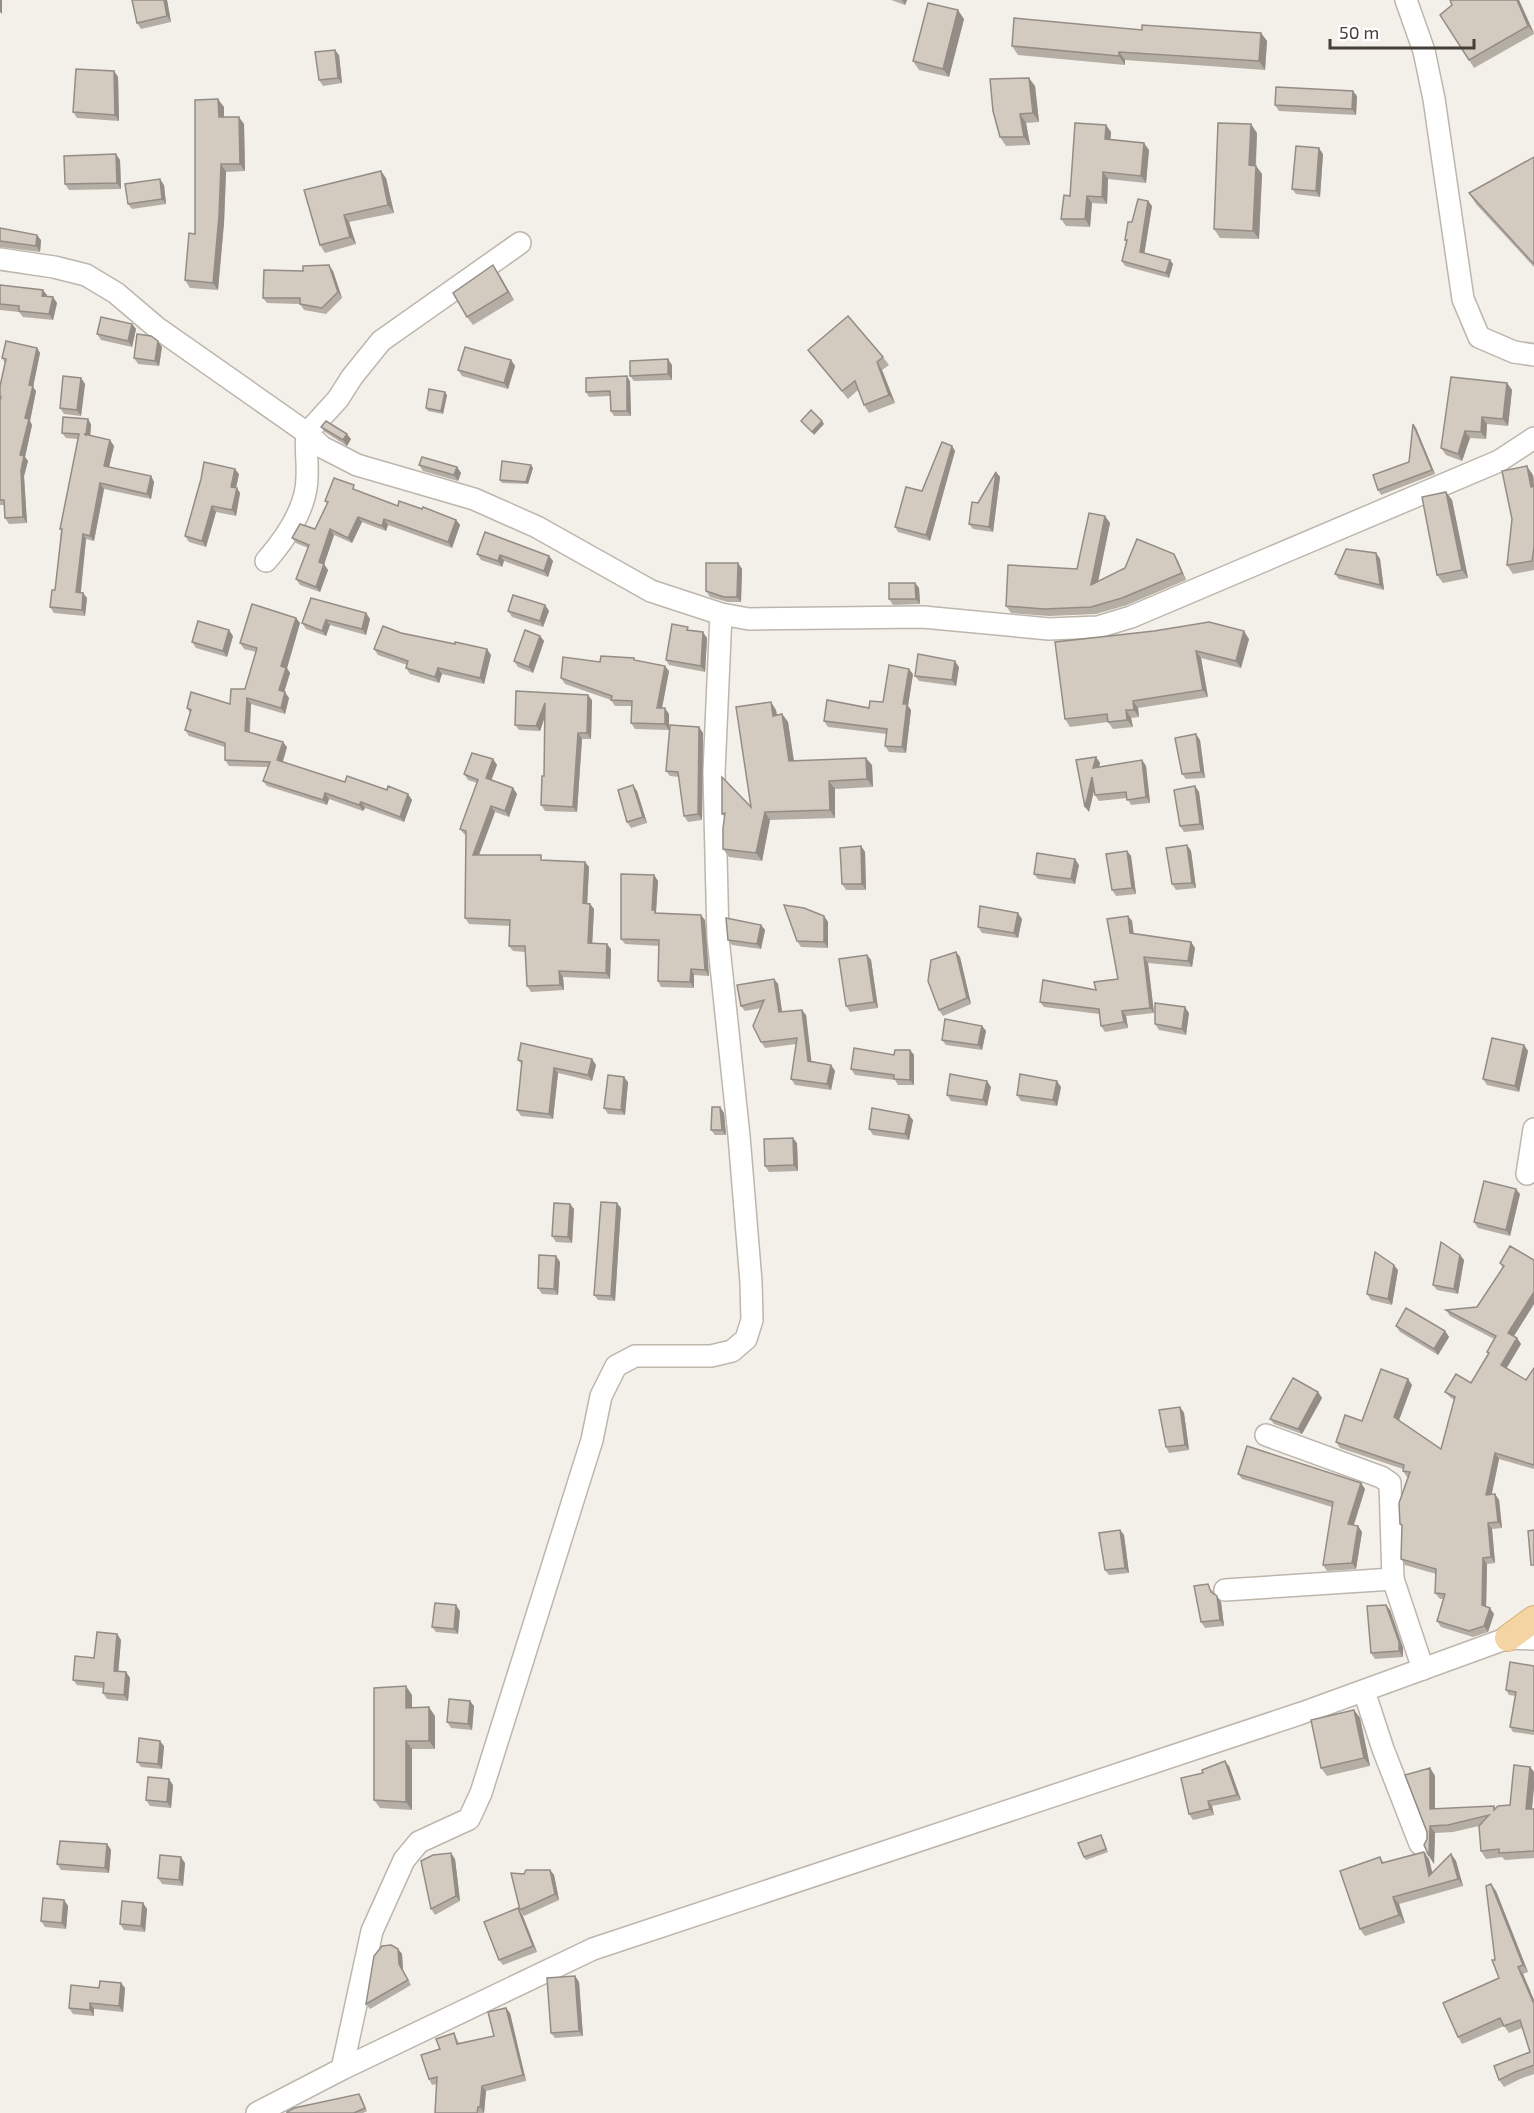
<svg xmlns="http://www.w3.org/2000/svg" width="1534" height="2113" viewBox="0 0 1534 2113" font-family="'Exo 2',sans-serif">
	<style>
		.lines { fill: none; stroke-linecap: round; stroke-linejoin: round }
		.minor-casing { stroke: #bdb6ad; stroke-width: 24 }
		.major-casing { stroke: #d6af74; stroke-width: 28 }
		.minor { stroke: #fff; stroke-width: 21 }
		.major { stroke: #f3d4a2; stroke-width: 26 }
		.wall { fill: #b5aea5 }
		.shaded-wall { fill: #948d86 }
		.building { fill: #d3cac0; stroke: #948d86; stroke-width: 1.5 }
	</style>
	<rect width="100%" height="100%" fill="#f3efe9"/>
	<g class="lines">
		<g class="minor-casing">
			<g id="minor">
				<polyline points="1406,0 1424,51 1434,99 1463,299 1479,337 1514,352 1534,355"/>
				<polyline points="0,259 54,267 86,275 116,293 156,327 307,433 322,447 357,465 474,499 537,527 651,591 721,614 749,619 923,617 1049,629 1098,627 1131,617 1499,461 1534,438"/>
				<path d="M266,561C286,538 307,508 307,477C308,462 305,448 307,433L338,399L352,377L381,341L520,243"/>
				<polyline points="1527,1174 1534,1129"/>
				<polyline points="1266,1435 1381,1477 1390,1483 1393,1579 1423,1669"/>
				<polyline points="1225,1590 1393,1579"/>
				<polyline points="1364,1691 1383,1749 1420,1844"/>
				<polyline points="342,2069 372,1931 404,1860 419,1842 469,1819 481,1793 592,1440 601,1396 616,1366 635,1356 711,1356 732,1351 746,1339 752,1320 751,1282 739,1136 718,938 714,772 721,614"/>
				<polyline points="257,2113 342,2069 593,1949 1302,1713 1508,1638 1534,1639"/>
			</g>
		</g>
		<g class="major-casing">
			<polyline id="major" points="1508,1638 1534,1619"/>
		</g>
		<use href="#minor" class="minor"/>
		<use href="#major" class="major"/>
	</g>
	<g class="wall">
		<polygon points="132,0 167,0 171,22 141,29 137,23"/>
		<polygon points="891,0 907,0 905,5"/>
		<polygon points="1450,0 1519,0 1534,34 1474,68 1469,60 1452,5"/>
		<polygon points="964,19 949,77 919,70 913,61"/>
		<polygon points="1142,30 1261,33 1267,41 1265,70 1125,60 1125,65 1018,55 1012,46"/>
		<polygon points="339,55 342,83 323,86 319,80"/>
		<polygon points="114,71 118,77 119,121 77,118 73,112"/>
		<polygon points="1035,86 1039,122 1026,123 1030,145 1006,146 1000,137"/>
		<polygon points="1357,96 1356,115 1279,111 1275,105"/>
		<polygon points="224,107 224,117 244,124 245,171 226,172 224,223 218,290 190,288 185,280"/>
		<polygon points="1106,125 1111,132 1110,140 1149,150 1146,183 1108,179 1107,204 1092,203 1090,227 1066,226 1061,219 1070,196"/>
		<polygon points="1257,133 1256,166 1262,174 1259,239 1220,238 1214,229"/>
		<polygon points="1323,154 1320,197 1296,194 1292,189"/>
		<polygon points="1534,157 1534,267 1476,204 1469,193"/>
		<polygon points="120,160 121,189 69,190 65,184"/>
		<polygon points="386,178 394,213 349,222 356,244 325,253 320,245 304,190"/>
		<polygon points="164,185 166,204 132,209 128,204"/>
		<polygon points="1148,201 1152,206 1144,253 1170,260 1173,264 1169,278 1125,266 1122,261 1126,242 1125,240 1132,222"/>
		<polygon points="0,228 41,240 40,252 0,247"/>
		<polygon points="493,265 514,300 473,325 467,317"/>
		<polygon points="303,271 333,271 342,298 326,314 304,310 300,304 267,303 263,298"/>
		<polygon points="0,285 47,295 47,297 53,297 57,303 53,320 23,317 19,312 0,310"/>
		<polygon points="132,324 136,329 132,347 101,340 97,334"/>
		<polygon points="162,347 159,366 138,364 134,358"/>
		<polygon points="37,348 40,353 33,387 36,391 30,421 32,425 25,457 28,461 24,476 27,523 9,524 5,518 5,505 0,505 0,386 5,363 2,358"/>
		<polygon points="808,350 883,357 889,365 882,370 895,403 869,413 864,405 858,390 848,399"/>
		<polygon points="511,360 515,366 508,389 462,376 458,370"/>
		<polygon points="672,365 672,380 634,381 630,376"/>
		<polygon points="81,378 85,384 81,416 64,414 60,408"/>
		<polygon points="630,381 631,416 614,416 611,411 610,396 589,397 586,392"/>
		<polygon points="1507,383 1512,390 1508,426 1487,424 1486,439 1470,438 1462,461 1446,455 1441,448"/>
		<polygon points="447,395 443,414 428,411 426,408"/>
		<polygon points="91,424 90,436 114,446 109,467 151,476 154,482 151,499 104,489 94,541 86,539 81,592 83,593 87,598 85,616 54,613 50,607 55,590 61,531 60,529 78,439 66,438 62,433"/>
		<polygon points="1413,424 1416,428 1435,474 1381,495 1378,490 1409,462"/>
		<polygon points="321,427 351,439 347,446 325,432"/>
		<polygon points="952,446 955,451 930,541 898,532 895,527 922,491"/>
		<polygon points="419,465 457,467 461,473 458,481 423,471"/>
		<polygon points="533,468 528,484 502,483 500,480"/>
		<polygon points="996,472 1000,477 993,532 973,529 969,524 978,503"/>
		<polygon points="239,474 236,488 240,493 236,516 216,512 206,547 189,542 185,536"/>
		<polygon points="1533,475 1534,479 1534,570 1513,574 1507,565"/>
		<polygon points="358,491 398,506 422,509 456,520 460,525 452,548 388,525 386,531 362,522 352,543 334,535 324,564 328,570 320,592 300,585 296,579 308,548 296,543 292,538 315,529 328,504 325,501"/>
		<polygon points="1446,492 1452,500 1468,578 1443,583 1437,575"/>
		<polygon points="1110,523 1098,581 1174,554 1178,561 1186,580 1127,605 1096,614 1049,616 1011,613 1006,606 1077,569"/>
		<polygon points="1376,553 1380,559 1384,590 1339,579 1335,574"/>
		<polygon points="477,554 549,556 553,561 548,577 504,561 502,567 481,560"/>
		<polygon points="738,563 742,569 741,602 728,602 710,597 706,591"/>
		<polygon points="915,583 919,588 920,604 893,605 889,599"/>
		<polygon points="545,605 549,611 543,627 512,617 508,611"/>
		<polygon points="366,613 370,619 366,635 330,625 326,636 306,629 302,623"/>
		<polygon points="296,618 300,623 287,668 290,673 284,692 289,698 285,714 251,704 250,732 287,747 283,762 345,782 408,794 412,800 404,822 365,808 363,811 329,799 327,805 267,786 263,781 268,767 229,766 225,760 225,747 189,736 185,730 190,713 187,708 230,704 245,689 256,652 244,649 240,643"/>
		<polygon points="690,630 707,638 705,672 669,665 666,660"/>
		<polygon points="401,633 491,655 484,684 442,674 439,683 410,674 406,668 407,665 378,655 374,649"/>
		<polygon points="233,636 227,657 196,648 192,642"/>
		<polygon points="540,636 544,641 533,673 518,667 514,661"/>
		<polygon points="1249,639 1241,668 1201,658 1208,697 1138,708 1139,717 1131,718 1133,727 1113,729 1108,722 1070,727 1065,719 1055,642"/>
		<polygon points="636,661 669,671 662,708 669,714 669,730 635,729 631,723 632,706 615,706 611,700 565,684 561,678 600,662"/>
		<polygon points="959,667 956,686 919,681 915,676"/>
		<polygon points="913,674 908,706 911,710 906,753 889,752 885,746 887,734 828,727 824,721 869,708 883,702"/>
		<polygon points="592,700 591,739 582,739 577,812 545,811 541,805 544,776 544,719 540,731 519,730 515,725"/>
		<polygon points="776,710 777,715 782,714 788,722 794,761 872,765 873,787 835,789 835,818 770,820 762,861 729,857 723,849 725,817 722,814 751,807"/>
		<polygon points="699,727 703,733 702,820 688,822 684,816 679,777 670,776 666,771"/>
		<polygon points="1200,740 1205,778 1186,779 1182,774"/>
		<polygon points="1096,757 1100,763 1099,767 1142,760 1146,766 1150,803 1131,805 1127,798 1099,801 1095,795 1094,790 1089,812"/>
		<polygon points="493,759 497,765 491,780 513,788 517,794 509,817 495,812 479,855 545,861 585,862 589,867 587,903 590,904 594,909 592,943 611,949 610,979 563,977 564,990 531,992 527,986 525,952 513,951 509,946 510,926 469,924 465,918 466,835 464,834 460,829 477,783 468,780 464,774"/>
		<polygon points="1195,786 1199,792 1204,830 1184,832 1180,826"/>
		<polygon points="637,791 647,823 631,828 627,822"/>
		<polygon points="1187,845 1191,851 1196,888 1176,890 1172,884"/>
		<polygon points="861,846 865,852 866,890 846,890 842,884"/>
		<polygon points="1127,851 1131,856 1136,894 1116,896 1112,890"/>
		<polygon points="1079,865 1075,884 1038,879 1034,874"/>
		<polygon points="654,875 658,881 656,912 657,914 705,920 709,976 694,975 694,988 661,987 658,981 659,946 625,944 621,939"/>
		<polygon points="824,916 828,922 828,948 801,947 797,941"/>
		<polygon points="1128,916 1132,921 1134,934 1191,942 1195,948 1192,967 1148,963 1154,1013 1126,1016 1128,1028 1105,1032 1101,1026 1099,1014 1044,1007 1040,1002 1096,990 1118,979"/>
		<polygon points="1022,919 1018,938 982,933 978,927"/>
		<polygon points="761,925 765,930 761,949 732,945 728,940"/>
		<polygon points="956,952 960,957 971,1004 943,1016 939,1010"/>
		<polygon points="867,955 871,960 878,1008 850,1012 846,1006"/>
		<polygon points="774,979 778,984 782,1012 806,1015 811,1061 831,1065 835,1071 831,1090 795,1085 791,1079 796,1044 765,1048 761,1042 761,1008 745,1011 741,1006"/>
		<polygon points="1189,1013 1186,1035 1159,1030 1155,1024"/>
		<polygon points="982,1026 986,1031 982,1050 946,1045 942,1040"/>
		<polygon points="1524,1045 1528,1051 1519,1092 1487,1085 1483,1079"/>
		<polygon points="910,1050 914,1055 914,1085 898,1085 895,1080 855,1075 851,1069"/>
		<polygon points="592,1059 596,1065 592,1081 558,1073 553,1119 521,1116 517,1110 522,1065 518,1060"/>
		<polygon points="628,1082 625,1115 608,1114 604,1108"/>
		<polygon points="991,1087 987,1106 951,1101 947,1095"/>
		<polygon points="1061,1087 1057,1106 1021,1101 1017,1095"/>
		<polygon points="720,1107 724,1113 726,1135 715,1135 711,1130"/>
		<polygon points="913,1120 909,1140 873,1135 869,1129"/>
		<polygon points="797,1143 798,1171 769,1172 765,1166"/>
		<polygon points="1520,1194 1510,1236 1478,1228 1474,1222"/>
		<polygon points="570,1204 574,1209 572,1243 556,1242 552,1236"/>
		<polygon points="621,1208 615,1301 598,1300 594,1295"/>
		<polygon points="1460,1255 1464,1260 1458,1294 1437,1290 1433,1285"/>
		<polygon points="556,1256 560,1262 558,1295 542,1294 538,1288"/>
		<polygon points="1534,1260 1534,1304 1514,1336 1517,1338 1521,1344 1506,1368 1526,1380 1534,1368 1534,1469 1499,1459 1492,1494 1495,1494 1499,1500 1502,1528 1492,1529 1495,1563 1487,1564 1486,1607 1494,1614 1488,1632 1473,1637 1441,1627 1437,1621 1443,1599 1440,1599 1435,1593 1436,1574 1405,1565 1401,1559 1402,1526 1400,1524 1408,1477 1407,1477 1403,1471 1403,1469 1340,1448 1336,1442 1362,1421 1412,1385 1399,1420 1441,1449 1454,1400 1450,1397 1445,1392 1471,1383 1488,1354 1487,1352 1494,1339 1450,1316 1446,1310 1477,1307 1503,1268 1500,1263"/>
		<polygon points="1398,1270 1392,1305 1371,1300 1367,1294"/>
		<polygon points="1396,1326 1445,1331 1449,1337 1438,1355 1400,1332"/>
		<polygon points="1318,1392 1322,1398 1302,1434 1274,1424 1270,1419"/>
		<polygon points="1180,1407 1184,1413 1189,1450 1169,1453 1166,1447"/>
		<polygon points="1238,1474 1361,1483 1365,1489 1354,1525 1358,1526 1362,1532 1356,1569 1327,1571 1323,1565 1332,1507 1242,1479"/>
		<polygon points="1120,1530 1124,1535 1129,1573 1109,1575 1105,1570"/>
		<polygon points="1212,1589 1214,1594 1221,1602 1224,1626 1205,1628 1201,1622"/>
		<polygon points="1386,1605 1390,1610 1403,1648 1403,1657 1375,1659 1371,1653"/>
		<polygon points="460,1611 458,1634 436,1632 432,1627"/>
		<polygon points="117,1634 121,1640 118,1671 126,1672 130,1678 128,1701 107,1699 103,1693 103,1688 77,1685 73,1680"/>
		<polygon points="1534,1666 1534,1735 1513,1732 1510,1727 1516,1696 1509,1695 1506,1690"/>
		<polygon points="412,1695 412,1707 435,1716 435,1749 412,1749 412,1810 380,1808 374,1800"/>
		<polygon points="474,1706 472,1730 451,1728 447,1722"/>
		<polygon points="1354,1710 1360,1718 1370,1766 1327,1776 1321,1768"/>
		<polygon points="164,1746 162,1769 141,1767 137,1762"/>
		<polygon points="1229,1766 1241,1800 1212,1806 1214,1815 1193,1820 1189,1814"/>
		<polygon points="1530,1767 1534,1772 1534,1787 1532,1809 1534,1809 1534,1858 1505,1860 1502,1857 1486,1859 1481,1851 1479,1826 1453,1832 1435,1833 1434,1864 1429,1856 1427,1839 1430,1768 1435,1776 1435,1809 1494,1806 1495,1808 1510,1805"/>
		<polygon points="173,1785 171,1808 150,1806 146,1800"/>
		<polygon points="1103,1838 1108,1852 1086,1860 1084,1857"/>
		<polygon points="107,1844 111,1850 109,1873 61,1870 57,1864"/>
		<polygon points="1451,1854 1456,1861 1463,1886 1399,1904 1405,1923 1365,1936 1360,1929 1380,1857 1384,1863 1429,1859 1432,1873"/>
		<polygon points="455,1859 460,1901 435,1915 431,1909"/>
		<polygon points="185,1863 183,1886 162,1884 158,1878"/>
		<polygon points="550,1870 554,1875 559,1900 524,1916 520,1910 524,1874"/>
		<polygon points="1496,1891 1528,1972 1523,1974 1534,2000 1534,2074 1520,2079 1504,2087 1499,2080 1530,2052 1522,2028 1509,2033 1504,2026 1462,2044 1458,2037 1499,1978 1495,1960"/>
		<polygon points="64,1900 68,1906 66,1929 45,1927 41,1921"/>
		<polygon points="143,1903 147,1909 145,1932 124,1930 120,1924"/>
		<polygon points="518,1908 522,1914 537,1952 503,1965 499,1960"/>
		<polygon points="398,1949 402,1954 403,1970 411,1985 370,2009 366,2004"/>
		<polygon points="575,1976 579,1982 583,2036 555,2038 551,2033"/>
		<polygon points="121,1983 125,1988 123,2012 94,2009 94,2016 73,2014 69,2008 99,1988"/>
		<polygon points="506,2008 510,2013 526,2081 486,2091 484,2113 435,2113 437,2084 432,2085 429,2079 440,2049 454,2033 459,2043 494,2036"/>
		<polygon points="361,2096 367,2111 363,2113 287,2113"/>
	</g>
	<g class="shaded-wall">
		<polygon points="0,0 2,0 2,14 0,12"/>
		<polygon points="164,0 167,0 171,22 167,16"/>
		<polygon points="902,0 907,0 905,5"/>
		<polygon points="1517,0 1519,0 1534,33 1528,26"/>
		<polygon points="958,10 964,19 949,77 943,69"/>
		<polygon points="1261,33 1267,41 1265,70 1259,61"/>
		<polygon points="335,50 339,55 342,83 338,78"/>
		<polygon points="1119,52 1125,60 1125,65 1119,56"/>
		<polygon points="114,71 118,77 119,121 115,115"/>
		<polygon points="1029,78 1035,86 1039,122 1033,113"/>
		<polygon points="1353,91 1357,96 1356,115 1352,109"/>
		<polygon points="218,99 224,107 224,124 219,117"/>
		<polygon points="1020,114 1026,123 1030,145 1024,137"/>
		<polygon points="239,117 244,124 245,171 240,164"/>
		<polygon points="1251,124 1257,133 1255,174 1249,165"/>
		<polygon points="1106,125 1111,132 1110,147 1105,139"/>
		<polygon points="1144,143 1149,150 1146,183 1141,176"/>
		<polygon points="1319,148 1323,154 1320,197 1316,191"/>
		<polygon points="116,154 120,160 121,189 117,183"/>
		<polygon points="221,164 226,172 224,223 218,290 213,283"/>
		<polygon points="1256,166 1262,174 1259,239 1253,231"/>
		<polygon points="381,171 386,178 394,213 388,205"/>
		<polygon points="1103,172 1108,179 1107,204 1102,197"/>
		<polygon points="160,179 164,185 166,204 162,199"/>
		<polygon points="1087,196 1092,203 1090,227 1085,219"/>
		<polygon points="1148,201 1152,206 1144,256 1140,252"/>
		<polygon points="344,215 349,222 356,244 350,237"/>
		<polygon points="37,235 41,240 40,252 36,246"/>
		<polygon points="1170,260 1173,264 1169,278 1166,273"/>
		<polygon points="329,265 333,271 342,298 338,292"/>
		<polygon points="493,265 499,274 514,300 508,292"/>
		<polygon points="43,290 47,295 46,302 42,296"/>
		<polygon points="53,297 57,303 53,320 49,314"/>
		<polygon points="132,324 136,329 132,347 128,341"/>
		<polygon points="158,341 162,347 159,366 155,361"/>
		<polygon points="37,348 40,353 33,387 36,391 30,421 32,425 25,457 28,461 24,476 27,523 23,517 20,455 29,385"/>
		<polygon points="668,359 672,365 672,380 668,374"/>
		<polygon points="511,360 515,366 508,389 504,383"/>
		<polygon points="877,362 882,370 895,403 889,395"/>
		<polygon points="627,376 630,381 631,416 627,411"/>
		<polygon points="81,378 85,384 81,416 77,410"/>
		<polygon points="1507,383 1512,390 1508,426 1503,419"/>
		<polygon points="445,392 447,395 443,414 441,411"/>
		<polygon points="1482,417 1487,424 1486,439 1481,432"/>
		<polygon points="88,419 91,424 90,440 86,435"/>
		<polygon points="822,421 824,424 814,435 812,432"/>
		<polygon points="1413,424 1416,428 1435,474 1432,470"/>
		<polygon points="1465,431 1470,438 1462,461 1458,454"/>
		<polygon points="347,434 351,439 347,446 343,440"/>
		<polygon points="110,440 114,446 108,471 104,466"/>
		<polygon points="952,446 955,451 930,541 926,535"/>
		<polygon points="531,465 533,468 528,484 526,482"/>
		<polygon points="1527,466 1533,475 1534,490 1531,487"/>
		<polygon points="457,467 461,473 458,481 454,475"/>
		<polygon points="235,469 239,474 235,492 231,487"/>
		<polygon points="996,472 1000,477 993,532 989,527"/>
		<polygon points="151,476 154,482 151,499 147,494"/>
		<polygon points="100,483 104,489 94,541 90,536"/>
		<polygon points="237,488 240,493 236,516 232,510"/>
		<polygon points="1446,492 1452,500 1468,578 1462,570"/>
		<polygon points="212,506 216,512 206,547 202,541"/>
		<polygon points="1105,516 1110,523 1096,592 1091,585"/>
		<polygon points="358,517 362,522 352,543 348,538"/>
		<polygon points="384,519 388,525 386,531 382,526"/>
		<polygon points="456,520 460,525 452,548 448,542"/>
		<polygon points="330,529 334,535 323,568 319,562"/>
		<polygon points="83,534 86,539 80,597 76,592"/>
		<polygon points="1376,553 1380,559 1384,590 1380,585"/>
		<polygon points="1174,554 1178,561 1186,580 1182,573"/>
		<polygon points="500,555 504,561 502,567 498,561"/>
		<polygon points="549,556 553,561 548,577 544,571"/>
		<polygon points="738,563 742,569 741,602 737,597"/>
		<polygon points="324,564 328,570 320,592 316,587"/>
		<polygon points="915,583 919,588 920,604 916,599"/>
		<polygon points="83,593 87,598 85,616 82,610"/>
		<polygon points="545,605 549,611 543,627 540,621"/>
		<polygon points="366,613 370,619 366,635 362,629"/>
		<polygon points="296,618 300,623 287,668 290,673 283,696 279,690 281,666"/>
		<polygon points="326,620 330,625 326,636 322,631"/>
		<polygon points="229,630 233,636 227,657 223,651"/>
		<polygon points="1244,631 1249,639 1241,668 1236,661"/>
		<polygon points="703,632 707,638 705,672 701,666"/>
		<polygon points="540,636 544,641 533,673 529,667"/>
		<polygon points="487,649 491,655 484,684 480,678"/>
		<polygon points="1196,651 1201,658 1208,697 1203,690"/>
		<polygon points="955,661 959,667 956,686 952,680"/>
		<polygon points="665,666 669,671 661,713 657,708"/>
		<polygon points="438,668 442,674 439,683 435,677"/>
		<polygon points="909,669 913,674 908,706 911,710 906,753 902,747 903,704"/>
		<polygon points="285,692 289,698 285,714 281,708"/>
		<polygon points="588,695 592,700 591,739 587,733"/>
		<polygon points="247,698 251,704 249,736 245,731"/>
		<polygon points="1133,701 1138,708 1139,717 1134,710"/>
		<polygon points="771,702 776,710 778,724 773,716"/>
		<polygon points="545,703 548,708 540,731 536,726"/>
		<polygon points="665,708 669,714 669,730 665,724"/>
		<polygon points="1126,710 1131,718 1133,727 1127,720"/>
		<polygon points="782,714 788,722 795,769 789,761"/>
		<polygon points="699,727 703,733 702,820 698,814"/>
		<polygon points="578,733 582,739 577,812 573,807"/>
		<polygon points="1196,734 1200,740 1205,778 1201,772"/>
		<polygon points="283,742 287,747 281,766 277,760"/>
		<polygon points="1096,757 1100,763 1097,774 1093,768"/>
		<polygon points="866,758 872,765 873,787 867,779"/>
		<polygon points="493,759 497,765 490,784 486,778"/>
		<polygon points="1142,760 1146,766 1150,803 1146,797"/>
		<polygon points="1092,777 1096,782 1089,812 1085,807"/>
		<polygon points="829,781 835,789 835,818 830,810"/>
		<polygon points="633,785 637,791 647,823 643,817"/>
		<polygon points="1195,786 1199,792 1204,830 1200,824"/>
		<polygon points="513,788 517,794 509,817 505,811"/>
		<polygon points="325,793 329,799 327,805 323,800"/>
		<polygon points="408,794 412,800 404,822 400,817"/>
		<polygon points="361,802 365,808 363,811 359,805"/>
		<polygon points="491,806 495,812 477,860 473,855"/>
		<polygon points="765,812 770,820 762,861 756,853"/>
		<polygon points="1187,845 1191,851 1196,888 1192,883"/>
		<polygon points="861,846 865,852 866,890 862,884"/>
		<polygon points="1127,851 1131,856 1136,894 1132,888"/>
		<polygon points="1075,859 1079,865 1075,884 1071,879"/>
		<polygon points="585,862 589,867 587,909 583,903"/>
		<polygon points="654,875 658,881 656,912 659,916 658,919 652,910"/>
		<polygon points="590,904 594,909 592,948 588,943"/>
		<polygon points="1018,913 1022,919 1018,938 1014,933"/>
		<polygon points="701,915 705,920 709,976 705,970"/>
		<polygon points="824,916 828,922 828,948 824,942"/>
		<polygon points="1128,916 1132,921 1134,939 1130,933"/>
		<polygon points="761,925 765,930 761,949 757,944"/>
		<polygon points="1191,942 1195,948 1192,967 1188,961"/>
		<polygon points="607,944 611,949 610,979 606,973"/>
		<polygon points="956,952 960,957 971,1004 967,998"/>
		<polygon points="867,955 871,960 878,1008 874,1002"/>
		<polygon points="1144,957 1148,963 1154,1013 1150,1008"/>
		<polygon points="691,969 694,975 694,988 690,982"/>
		<polygon points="559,971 563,977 564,990 560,985"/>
		<polygon points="774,979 778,984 783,1018 779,1012"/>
		<polygon points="1185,1007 1189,1013 1186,1035 1182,1029"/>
		<polygon points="802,1010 806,1015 812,1066 808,1061"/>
		<polygon points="1122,1011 1126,1016 1128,1028 1124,1022"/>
		<polygon points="982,1026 986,1031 982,1050 978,1045"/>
		<polygon points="1524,1045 1528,1051 1519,1092 1515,1086"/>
		<polygon points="910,1050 914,1055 914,1085 910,1080"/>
		<polygon points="592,1059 596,1065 592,1081 588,1075"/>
		<polygon points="831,1065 835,1071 831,1090 827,1084"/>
		<polygon points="554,1068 558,1073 553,1119 549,1114"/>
		<polygon points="624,1077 628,1082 625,1115 621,1110"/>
		<polygon points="987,1081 991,1087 987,1106 983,1100"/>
		<polygon points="1057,1081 1061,1087 1057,1106 1053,1100"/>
		<polygon points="720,1107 724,1113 726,1135 722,1130"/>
		<polygon points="909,1115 913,1120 909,1140 905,1134"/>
		<polygon points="793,1138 797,1143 798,1171 794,1165"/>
		<polygon points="1516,1189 1520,1194 1510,1236 1506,1230"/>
		<polygon points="617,1203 621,1208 615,1301 611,1296"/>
		<polygon points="570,1204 574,1209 572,1243 568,1237"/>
		<polygon points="1460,1255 1464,1260 1458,1294 1454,1289"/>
		<polygon points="556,1256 560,1262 558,1295 554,1289"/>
		<polygon points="1394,1265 1398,1270 1392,1305 1388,1299"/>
		<polygon points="1534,1292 1534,1304 1512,1339 1508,1333"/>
		<polygon points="1445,1331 1449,1337 1438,1355 1434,1349"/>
		<polygon points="1517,1338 1521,1344 1505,1371 1501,1365"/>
		<polygon points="1408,1379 1412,1385 1398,1423 1394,1417"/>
		<polygon points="1318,1392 1322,1398 1302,1434 1298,1429"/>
		<polygon points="1180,1407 1184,1413 1189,1450 1185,1445"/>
		<polygon points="1495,1453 1499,1459 1490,1501 1486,1495"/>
		<polygon points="1361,1483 1365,1489 1352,1530 1348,1524"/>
		<polygon points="1495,1494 1499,1500 1502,1528 1498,1522"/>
		<polygon points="1488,1523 1492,1529 1495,1563 1491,1557"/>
		<polygon points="1358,1526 1362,1532 1356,1569 1352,1563"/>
		<polygon points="1120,1530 1124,1535 1129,1573 1125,1568"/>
		<polygon points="1483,1558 1487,1564 1486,1611 1482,1605"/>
		<polygon points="1217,1596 1221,1602 1224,1626 1220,1620"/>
		<polygon points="456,1605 460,1611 458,1634 454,1629"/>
		<polygon points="1386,1605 1390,1610 1403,1648 1403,1657 1399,1651"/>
		<polygon points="1490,1608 1494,1614 1488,1632 1484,1626"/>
		<polygon points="117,1634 121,1640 118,1676 114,1671"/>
		<polygon points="126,1672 130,1678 128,1701 124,1695"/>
		<polygon points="406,1686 412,1695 412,1716 406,1708"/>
		<polygon points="470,1701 474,1706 472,1730 468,1724"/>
		<polygon points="429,1707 435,1716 435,1749 429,1741"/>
		<polygon points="1354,1710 1360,1718 1370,1766 1364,1758"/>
		<polygon points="160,1741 164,1746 162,1769 158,1764"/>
		<polygon points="406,1741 412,1749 412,1810 406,1802"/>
		<polygon points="1225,1761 1229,1766 1241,1800 1237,1795"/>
		<polygon points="1530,1767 1534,1772 1534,1787 1531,1817 1526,1809"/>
		<polygon points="1430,1768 1435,1776 1435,1817 1430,1809"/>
		<polygon points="169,1779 173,1785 171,1808 167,1802"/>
		<polygon points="1208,1801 1212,1806 1214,1815 1210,1809"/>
		<polygon points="1430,1826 1435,1833 1434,1864 1429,1856"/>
		<polygon points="107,1844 111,1850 109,1873 105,1868"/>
		<polygon points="1424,1852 1429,1859 1435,1883 1429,1876"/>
		<polygon points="451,1853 455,1859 460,1901 456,1896"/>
		<polygon points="1451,1854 1456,1861 1463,1886 1458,1879"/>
		<polygon points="181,1857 185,1863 183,1886 179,1880"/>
		<polygon points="550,1870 554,1875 559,1900 555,1894"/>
		<polygon points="1491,1884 1496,1891 1528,1972 1523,1965"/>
		<polygon points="1393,1897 1399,1904 1405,1923 1399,1915"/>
		<polygon points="64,1900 68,1906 66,1929 62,1923"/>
		<polygon points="143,1903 147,1909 145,1932 141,1926"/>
		<polygon points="518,1908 522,1914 537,1952 533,1946"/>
		<polygon points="398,1949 402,1954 403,1970 411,1985 399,1964"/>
		<polygon points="1518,1967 1523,1974 1534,2000 1534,2004"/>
		<polygon points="575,1976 579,1982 583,2036 579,2031"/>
		<polygon points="121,1983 125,1988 123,2012 119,2006"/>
		<polygon points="90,2003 94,2009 94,2016 90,2010"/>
		<polygon points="506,2008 510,2013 526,2081 523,2075"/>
		<polygon points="482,2086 486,2091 484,2113 480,2107"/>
	</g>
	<g class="building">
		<polygon points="132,0 164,0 167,16 137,23"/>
		<polygon points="1450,0 1517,0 1528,26 1469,60 1440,15 1452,5"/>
		<polygon points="928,3 958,10 943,69 913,61"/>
		<polygon points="1014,18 1142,30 1142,25 1261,33 1259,61 1119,52 1119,56 1012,46"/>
		<polygon points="335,50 338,78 319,80 315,52"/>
		<polygon points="76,69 114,71 115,115 73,112"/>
		<polygon points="1029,78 1033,113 1020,114 1024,137 1000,137 993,111 990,79"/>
		<polygon points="1276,87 1353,91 1352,109 1275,105"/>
		<polygon points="218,99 219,117 239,117 240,164 221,164 219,216 213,283 185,280 189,233 195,234 195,100"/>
		<polygon points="1075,123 1106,125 1105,139 1144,143 1141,176 1103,172 1102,197 1087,196 1085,219 1061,219 1064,195 1070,196"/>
		<polygon points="1218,123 1251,124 1249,165 1256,166 1253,231 1214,229"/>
		<polygon points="1296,146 1319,148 1316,191 1292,189"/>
		<polygon points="116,154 117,183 65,184 64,156"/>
		<polygon points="1534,157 1534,264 1469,193"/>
		<polygon points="381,171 388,205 344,215 350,237 320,245 304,190"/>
		<polygon points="160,179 162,199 128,204 125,184"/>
		<polygon points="1138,199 1148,201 1140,252 1170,260 1166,273 1122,261 1127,240 1125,240 1128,222 1132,222"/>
		<polygon points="0,228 37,235 36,246 0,241"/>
		<polygon points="329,265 338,292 322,308 300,304 300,298 263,298 264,270 303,271 303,266"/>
		<polygon points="493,265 508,292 467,317 453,293"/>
		<polygon points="0,285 43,290 42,296 53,297 49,314 19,311 19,306 0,304"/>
		<polygon points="848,316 883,357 877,362 889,395 864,405 855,381 842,391 808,350"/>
		<polygon points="101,317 132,324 128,341 97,334"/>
		<polygon points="137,334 151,336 158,341 155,361 134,358"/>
		<polygon points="6,341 37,348 29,385 33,386 25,418 29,419 20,455 24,456 21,470 23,517 5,518 4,500 0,500 0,401 1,397 0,397 0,386 6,359 2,358"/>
		<polygon points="465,347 511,360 504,383 458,370"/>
		<polygon points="668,359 668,374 630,376 630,361"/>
		<polygon points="63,376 81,378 77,410 60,408"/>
		<polygon points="627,376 627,411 611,411 610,391 586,392 586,378"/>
		<polygon points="1451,377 1507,383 1503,419 1482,417 1481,432 1465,431 1458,454 1441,448"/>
		<polygon points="429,389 445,392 441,411 426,408"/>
		<polygon points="811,410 822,421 812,432 801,421"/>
		<polygon points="63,417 88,419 86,435 84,434 110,440 104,466 151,476 147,494 100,483 90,536 83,534 76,592 83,593 82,610 50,607 52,590 55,590 62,529 60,529 79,434 62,433"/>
		<polygon points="326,421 347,434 343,440 321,427"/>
		<polygon points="1413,424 1432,470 1378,490 1373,475 1409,462"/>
		<polygon points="942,442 952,446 926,535 895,527 906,487 922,491"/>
		<polygon points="422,457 457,467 454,475 419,465"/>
		<polygon points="502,461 531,465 526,482 500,480"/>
		<polygon points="204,462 235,469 231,487 237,488 232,510 212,506 202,541 185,536 201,479"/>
		<polygon points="1527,466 1531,487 1534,486 1534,547 1532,561 1507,565 1512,519 1502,471"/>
		<polygon points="996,472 989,527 969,524 972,502 978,503"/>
		<polygon points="334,478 354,485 353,489 398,506 399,501 422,509 423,507 456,520 448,542 384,519 382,526 358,517 348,538 330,529 319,562 324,564 316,587 296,579 309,545 292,538 300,524 315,529 328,502 325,501"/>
		<polygon points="1446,492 1462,570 1437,575 1422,497"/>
		<polygon points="1089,513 1105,516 1091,585 1125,568 1137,539 1174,554 1182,573 1122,598 1091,607 1044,609 1006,606 1008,565 1077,569"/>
		<polygon points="485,532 549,556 544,571 500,555 498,561 477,554"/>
		<polygon points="1346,549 1376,553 1380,585 1335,574"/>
		<polygon points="706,563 738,563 737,597 724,597 706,591"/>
		<polygon points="889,583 915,583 916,599 889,599"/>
		<polygon points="513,595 545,605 540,621 508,611"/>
		<polygon points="311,598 366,613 362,629 326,620 322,631 302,623"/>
		<polygon points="252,604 296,618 281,666 286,668 279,690 285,692 281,708 247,698 245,731 283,742 277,760 345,782 347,776 387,790 388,786 408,794 400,817 361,802 359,805 325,793 323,800 263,781 270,762 225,760 225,743 185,730 191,710 187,708 191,692 230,704 231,689 245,689 257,648 240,643"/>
		<polygon points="198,621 229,630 223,651 192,642"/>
		<polygon points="1209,622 1244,631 1236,661 1196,651 1203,690 1133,701 1134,710 1126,710 1127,720 1108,722 1107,714 1065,719 1055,642 1154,631"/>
		<polygon points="672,624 688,627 687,630 703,632 701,666 666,660"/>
		<polygon points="383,626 401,633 455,644 455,642 487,649 480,678 438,668 435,677 406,668 408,661 374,649"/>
		<polygon points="525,630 540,636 529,667 514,661"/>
		<polygon points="918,654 955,661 952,680 915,676"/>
		<polygon points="601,656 634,658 634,660 665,666 657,708 665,708 665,724 631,723 632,701 611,700 612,696 561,678 563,657 600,662"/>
		<polygon points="889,665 909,669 903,704 907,704 902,747 885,746 887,729 824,721 827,700 869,708 870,701 883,702"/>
		<polygon points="516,691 588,695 587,733 578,733 573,807 541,805 542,776 544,776 545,703 536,726 515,725"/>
		<polygon points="771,702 773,716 782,714 789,761 866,758 867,779 829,781 830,810 765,812 756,853 723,849 723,828 725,813 722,814 722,777 751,807 736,707"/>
		<polygon points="670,725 699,727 698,814 684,816 678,772 666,771"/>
		<polygon points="1196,734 1201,772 1182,774 1175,738"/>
		<polygon points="472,753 493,759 486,778 513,788 505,811 491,806 473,855 541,855 541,860 585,862 583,903 590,904 588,943 607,944 606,973 559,971 560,985 527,986 525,946 509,946 510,920 465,918 466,831 460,829 478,780 464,774"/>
		<polygon points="1096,757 1093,768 1142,760 1146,797 1127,800 1126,792 1095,795 1092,777 1085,807 1076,760"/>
		<polygon points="633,785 643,817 627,822 618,790"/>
		<polygon points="1195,786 1200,824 1180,826 1174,790"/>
		<polygon points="1187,845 1192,883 1172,884 1166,848"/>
		<polygon points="861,846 862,884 842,884 840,848"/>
		<polygon points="1127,851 1132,888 1112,890 1106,854"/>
		<polygon points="1037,853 1075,859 1071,879 1034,874"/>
		<polygon points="621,874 654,875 652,910 655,910 655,913 701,915 705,970 691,969 690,982 658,981 659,940 621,939"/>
		<polygon points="784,905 804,908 824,916 824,942 797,941"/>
		<polygon points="980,906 1018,913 1014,933 978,927"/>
		<polygon points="1128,916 1130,933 1191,942 1188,961 1144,957 1150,1008 1122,1011 1124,1022 1101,1026 1099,1009 1040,1002 1043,980 1096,990 1094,982 1118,979 1107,919"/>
		<polygon points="726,918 761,925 757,944 728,940"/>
		<polygon points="956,952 967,998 939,1010 928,981 931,960"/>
		<polygon points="867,955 874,1002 846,1006 839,959"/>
		<polygon points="774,979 779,1012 802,1010 808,1061 831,1065 827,1084 791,1079 797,1038 761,1042 753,1026 764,1000 741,1006 737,985"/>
		<polygon points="1155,1003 1185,1007 1182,1029 1155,1024"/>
		<polygon points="945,1019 982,1026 978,1045 942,1040"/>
		<polygon points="1492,1038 1524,1045 1515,1086 1483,1079"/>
		<polygon points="521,1043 592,1059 588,1075 554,1068 549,1114 517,1110 522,1061 518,1060"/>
		<polygon points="854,1048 894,1055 895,1050 910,1050 910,1080 894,1079 894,1075 851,1069"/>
		<polygon points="950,1074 987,1081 983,1100 947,1095"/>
		<polygon points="1020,1074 1057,1081 1053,1100 1017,1095"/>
		<polygon points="608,1075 624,1077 621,1110 604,1108"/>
		<polygon points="712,1107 720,1107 722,1130 711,1130"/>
		<polygon points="872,1108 909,1115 905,1134 869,1129"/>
		<polygon points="793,1138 794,1165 765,1166 764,1139"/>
		<polygon points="1484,1181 1516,1189 1506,1230 1474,1222"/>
		<polygon points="601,1202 617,1203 611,1296 594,1295"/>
		<polygon points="554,1203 570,1204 568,1237 552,1236"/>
		<polygon points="1441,1242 1460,1255 1454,1289 1433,1285"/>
		<polygon points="1510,1246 1534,1260 1534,1292 1508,1333 1517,1338 1501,1365 1526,1380 1534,1368 1534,1465 1495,1453 1486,1495 1495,1494 1498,1522 1488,1523 1491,1557 1483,1558 1482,1605 1490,1608 1484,1626 1469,1631 1437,1621 1445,1594 1435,1593 1436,1569 1401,1559 1402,1525 1400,1524 1399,1503 1410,1472 1403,1471 1404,1465 1336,1442 1345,1415 1362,1421 1381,1369 1408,1379 1394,1417 1441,1449 1455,1397 1445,1392 1456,1374 1471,1383 1489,1353 1487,1352 1496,1336 1446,1310 1477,1307 1504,1266 1500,1263"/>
		<polygon points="1375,1252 1394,1265 1388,1299 1367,1294"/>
		<polygon points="539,1255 556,1256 554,1289 538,1288"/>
		<polygon points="1406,1308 1445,1331 1434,1349 1396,1326"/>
		<polygon points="1293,1378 1318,1392 1298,1429 1270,1419"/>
		<polygon points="1180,1407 1185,1445 1166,1447 1159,1410"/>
		<polygon points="1247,1446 1361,1483 1348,1524 1358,1526 1352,1563 1323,1565 1333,1502 1238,1474"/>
		<polygon points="1120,1530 1125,1568 1105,1570 1099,1533"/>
		<polygon points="1534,1530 1534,1565 1531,1565 1528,1531"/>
		<polygon points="1208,1584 1211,1592 1217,1596 1220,1620 1201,1622 1194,1586"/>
		<polygon points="435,1603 456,1605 454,1629 432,1627"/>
		<polygon points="1386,1605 1399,1642 1399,1651 1371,1653 1367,1606"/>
		<polygon points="97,1632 117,1634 114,1671 126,1672 124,1695 103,1693 104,1683 73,1680 75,1656 94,1658"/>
		<polygon points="1510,1662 1534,1666 1534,1731 1510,1727 1516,1692 1506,1690"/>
		<polygon points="406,1686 406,1708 429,1707 429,1741 406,1741 406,1802 374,1800 374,1688"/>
		<polygon points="449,1699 470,1701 468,1724 447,1722"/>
		<polygon points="1354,1710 1364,1758 1321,1768 1311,1720"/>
		<polygon points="139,1738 160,1741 158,1764 137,1762"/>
		<polygon points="1225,1761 1237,1795 1208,1801 1210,1809 1189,1814 1181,1778 1203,1773 1202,1770"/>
		<polygon points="1514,1765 1530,1767 1526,1809 1534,1809 1534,1851 1499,1853 1499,1849 1481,1851 1479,1826 1489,1815 1448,1825 1430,1826 1429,1856 1424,1845 1427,1839 1427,1832 1405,1775 1430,1768 1430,1809 1494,1806 1494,1810 1498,1806 1510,1805"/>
		<polygon points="148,1777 169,1779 167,1802 146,1800"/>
		<polygon points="1101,1835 1106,1849 1084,1857 1078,1843"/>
		<polygon points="60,1841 107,1844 105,1868 57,1864"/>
		<polygon points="1424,1852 1429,1876 1451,1854 1458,1879 1393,1897 1399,1915 1360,1929 1340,1871 1380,1857 1382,1863"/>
		<polygon points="451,1853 456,1896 431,1909 421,1861 433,1855"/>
		<polygon points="160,1855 181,1857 179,1880 158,1878"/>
		<polygon points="526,1870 550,1870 555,1894 520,1910 511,1873 524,1874"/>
		<polygon points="1491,1884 1523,1965 1518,1967 1534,2004 1534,2065 1515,2072 1499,2080 1494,2066 1530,2052 1520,2020 1504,2026 1500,2018 1458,2037 1443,2003 1499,1978 1492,1960 1495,1960 1486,1886"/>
		<polygon points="43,1898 64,1900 62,1923 41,1921"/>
		<polygon points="122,1901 143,1903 141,1926 120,1924"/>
		<polygon points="518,1908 533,1946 499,1960 484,1922"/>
		<polygon points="391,1945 398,1949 399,1964 408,1980 366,2004 374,1956 382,1946"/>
		<polygon points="575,1976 579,2031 551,2033 547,1978"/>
		<polygon points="100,1981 121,1983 119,2006 90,2003 90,2010 69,2008 71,1985 99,1988"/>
		<polygon points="506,2008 523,2075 482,2086 480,2107 478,2107 477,2113 435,2113 437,2077 429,2079 421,2055 440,2049 436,2039 454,2033 457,2044 494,2036 488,2012"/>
		<polygon points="359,2094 365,2108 354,2113 287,2113 287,2112 294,2108"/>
	</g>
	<path d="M1330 39v9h144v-9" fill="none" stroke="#463f38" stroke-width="3"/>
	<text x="1339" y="39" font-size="18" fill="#463f38" stroke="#ffffff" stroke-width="4.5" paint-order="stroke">50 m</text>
</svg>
